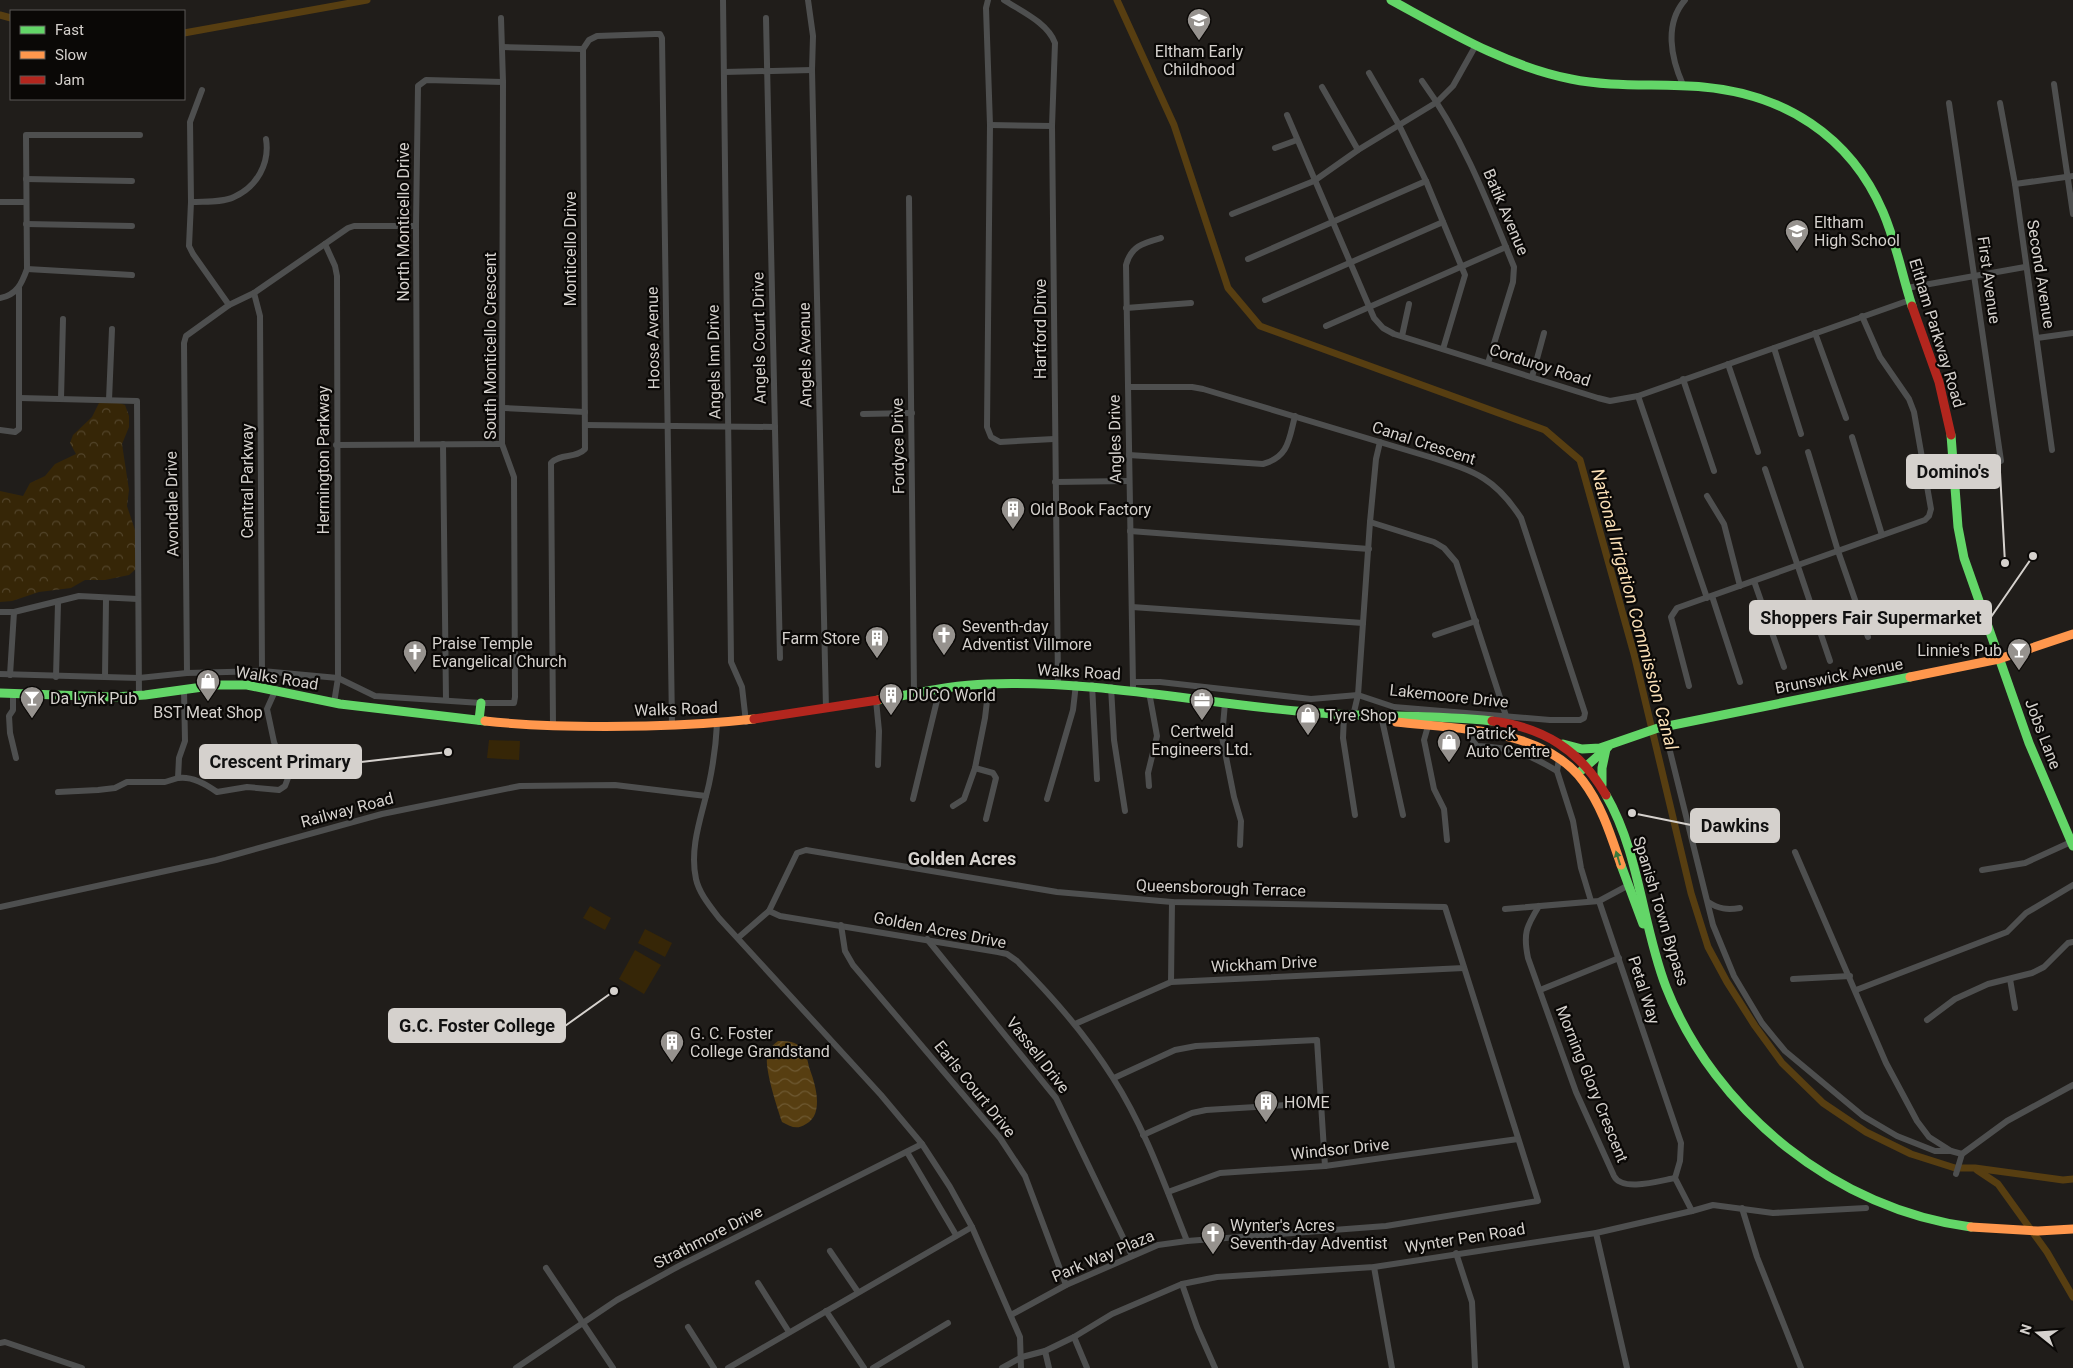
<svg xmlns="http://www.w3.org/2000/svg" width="2073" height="1368" viewBox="0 0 2073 1368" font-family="Roboto,sans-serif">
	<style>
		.green { fill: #362607 }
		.forest { fill: url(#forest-crowns) }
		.water { fill: url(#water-waves) }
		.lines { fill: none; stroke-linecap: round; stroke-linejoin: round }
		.canal { stroke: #573e11; stroke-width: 7 }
		.street { stroke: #4e4f4f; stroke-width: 6 }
		.fast { stroke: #63d668; stroke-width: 9 }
		.slow { stroke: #ff974d; stroke-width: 9 }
		.jam { stroke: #b3261e; stroke-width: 9 }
		.oneway { fill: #3b793c }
		.labels { text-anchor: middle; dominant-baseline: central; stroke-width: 4.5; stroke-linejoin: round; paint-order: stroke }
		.poi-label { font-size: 16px; fill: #d5d1cd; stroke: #0a0806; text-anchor: start }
		.street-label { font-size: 16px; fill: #d5d1cd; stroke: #0a0806 }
		.water-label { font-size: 18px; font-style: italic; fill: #fadfb6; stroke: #0a0806 }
		.neighbourhood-label { font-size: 18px; font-weight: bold; fill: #d5d1cd; stroke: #0a0806 }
		.leader { fill: none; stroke: #d5d1cd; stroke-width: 2 }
		.callout-dot { fill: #d5d1cd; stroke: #0a0806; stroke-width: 2 }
		.callout { fill: #d5d1cd; stroke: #d5d1cd; stroke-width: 2 }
		.callout-label { font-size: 18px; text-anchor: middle; font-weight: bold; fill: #111 }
	</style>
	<defs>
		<pattern id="forest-crowns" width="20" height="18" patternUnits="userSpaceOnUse" patternTransform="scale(1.25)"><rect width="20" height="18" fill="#362607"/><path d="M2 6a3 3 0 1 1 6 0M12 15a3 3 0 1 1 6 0" fill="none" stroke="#52442a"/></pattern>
		<pattern id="water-waves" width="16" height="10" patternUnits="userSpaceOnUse" patternTransform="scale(1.25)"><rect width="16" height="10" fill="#573e11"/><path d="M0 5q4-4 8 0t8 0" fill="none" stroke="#6e5932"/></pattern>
	</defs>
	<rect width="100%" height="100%" fill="#201d1a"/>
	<g class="green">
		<polygon points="489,740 520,741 519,760 487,758"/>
		<polygon points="590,906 611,918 605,930 583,918"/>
		<polygon points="645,929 672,943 665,957 638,943"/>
		<polygon points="635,950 661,965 644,994 619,979"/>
	</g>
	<polygon class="forest" points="102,397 125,405 129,416 129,427 122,444 129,490 127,506 135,530 137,568 129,575 105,580 85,580 71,588 39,592 12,601 0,602 0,491 23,496 30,483 45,476 55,464 76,454 70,443 73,435 92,417"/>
	<path class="water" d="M778,1041C788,1041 795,1041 803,1049C806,1053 808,1062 809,1067C815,1083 825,1114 806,1124C797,1130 791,1127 782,1122C777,1107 765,1071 767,1056C768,1049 773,1045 778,1041Z"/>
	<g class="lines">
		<g class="canal">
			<polyline points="1117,0 1174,125 1228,288 1260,326 1545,430 1580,460 1634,654 1691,893 1708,947 1727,982 1755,1026 1782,1063 1823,1103 1866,1132 1911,1154 1955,1168 1975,1168 2063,1180 2073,1179"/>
			<polyline points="0,15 11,18"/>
			<polyline points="184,33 367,0"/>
			<polyline points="1977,1170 1998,1184 2047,1252 2073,1297"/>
		</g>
		<g class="street">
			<polyline points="723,0 731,662 742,687 746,722"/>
			<polyline points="808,0 813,36 812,70 826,709"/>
			<polyline points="988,0 986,8 990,125 987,427 991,437 1000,442 1054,439"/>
			<path d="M1004,0C1021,11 1048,23 1055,43L1052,126L1058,684"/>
			<polyline points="766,18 780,658"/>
			<polyline points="502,47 583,49"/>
			<polyline points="583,49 589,40 597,36 655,34 660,34 662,38 672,725"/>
			<polyline points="724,72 812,70"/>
			<polyline points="1369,73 1399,125 1426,181 1465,275 1443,349"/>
			<path d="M1422,81C1463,137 1488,203 1514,267L1513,282L1488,363"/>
			<polyline points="2054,84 2073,214"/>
			<path d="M1683,85C1671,58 1664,24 1685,0"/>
			<polyline points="1322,87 1358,150"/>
			<polyline points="202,90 190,122 191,202 189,246 193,254 229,305"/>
			<polyline points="1949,103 2001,461"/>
			<polyline points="2000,103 2015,184 2052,450"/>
			<polyline points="1287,115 1374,318 1383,328 1394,334 1598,398 1610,401 1638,396 1910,300"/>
			<polyline points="990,125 1052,126"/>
			<polyline points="1275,148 1297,140"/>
			<polyline points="26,179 132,181"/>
			<polyline points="2015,184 2073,176"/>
			<polyline points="909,198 914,693"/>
			<polyline points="0,202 25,202"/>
			<path d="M191,202C204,201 222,203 234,197C257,187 270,163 266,139"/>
			<polyline points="1232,214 1314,181 1358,150 1437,102 1453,86 1476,45"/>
			<polyline points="26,224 132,226"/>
			<polyline points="325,244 335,266 337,276 338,678 334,703"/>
			<polyline points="1248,259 1426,181"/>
			<polyline points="27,269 132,275"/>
			<polyline points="1907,288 2025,267"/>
			<polyline points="254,293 260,316 262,671"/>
			<path d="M0,298C17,295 22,283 27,269L26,135H140"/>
			<polyline points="1265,300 1443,222"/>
			<polyline points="1126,308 1191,303"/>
			<polyline points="1326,326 1506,247"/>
			<polyline points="1815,333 1846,418"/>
			<polyline points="1402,336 1409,304"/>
			<polyline points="2037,338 2073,333"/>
			<polyline points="1774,348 1801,434"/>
			<polyline points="1728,364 1758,452"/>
			<polyline points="1532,377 1544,333"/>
			<polyline points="1683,379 1714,471"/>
			<path d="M1128,387H1192L1203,389L1433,458C1476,472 1495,478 1521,518L1585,713L1584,718L1580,720H1550L1394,707L1358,695L1311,699L1160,682H1133"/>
			<polyline points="1638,396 1707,598"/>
			<polyline points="20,398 137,401 139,696"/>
			<polyline points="61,399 63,319"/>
			<polyline points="109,400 112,329"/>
			<polyline points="504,408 585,412"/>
			<polyline points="863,414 912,413"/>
			<polyline points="585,425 775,427"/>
			<polyline points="0,430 15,432 19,429 19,288"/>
			<polyline points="1852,437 1882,535"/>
			<polyline points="417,444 416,226 418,86 426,80 503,82"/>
			<polyline points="443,444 446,700"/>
			<polyline points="336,445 502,444"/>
			<polyline points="1808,452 1838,551 1868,637"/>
			<path d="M1129,455L1263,464C1289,457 1289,439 1295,416"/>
			<polyline points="1765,469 1830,661"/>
			<polyline points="1055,482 1129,481"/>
			<polyline points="1707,496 1724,524 1740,586"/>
			<polyline points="1370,522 1434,542 1444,548 1456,562 1506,716"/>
			<polyline points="1130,531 1369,549"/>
			<polyline points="1754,581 1784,667"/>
			<polyline points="1712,596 1740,682"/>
			<polyline points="1132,607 1363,623"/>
			<polyline points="0,612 14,612 79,596 138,599"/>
			<polyline points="1435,635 1476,621"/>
			<polyline points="187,673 184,343 186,336 229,305 254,293 348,228 354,226 416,226"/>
			<polyline points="0,674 139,678 187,673 262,671 338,678 375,696 481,703 514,703 515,697 514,477 502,444 503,82 501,18"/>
			<polyline points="10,675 14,612"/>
			<polyline points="56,677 58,603"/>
			<polyline points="105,677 106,599"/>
			<polyline points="1092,685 1097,779"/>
			<path d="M1133,686L1126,265C1131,246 1143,243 1161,238"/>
			<polyline points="1689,686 1671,617 1677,608 1925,520 1929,516 1931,509 1914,412 1909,399 1880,357 1862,316"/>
			<polyline points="1111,687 1114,740 1125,811"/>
			<polyline points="13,694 13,710 9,716 10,733 16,758"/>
			<polyline points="876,700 879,731 878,765"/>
			<polyline points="1225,703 1222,737 1234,797 1241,821 1240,845"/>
			<polyline points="1344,715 1343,738 1355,815"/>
			<polyline points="1353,716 1358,695 1370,522 1376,459 1380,442"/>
			<polyline points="1382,720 1403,815"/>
			<path d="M717,724C716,744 713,765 709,784C702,815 689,847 696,879C699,893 710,906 719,918L881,1095L922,1144L950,1187L972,1227L1020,1337L1021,1368"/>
			<path d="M553,726L551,463C560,453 576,459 585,449L583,49"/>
			<polyline points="1428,726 1424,740 1434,789 1444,809 1447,840"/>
			<polyline points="1664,727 1713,925 1734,976 1762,1023 1785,1051 1863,1116 1897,1136 1935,1151 1951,1151"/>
			<path d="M1469,730L1473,741L1477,746C1510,747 1529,754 1557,771"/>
			<polyline points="1559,759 1557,771 1573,821 1581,868 1591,901"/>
			<polyline points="975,768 993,773 996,778 986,819"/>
			<path d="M178,778C191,776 206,784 217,792L247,787L279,790L285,786L288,778L274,742L267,709L276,689"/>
			<polyline points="1149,786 1148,773 1157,736 1149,692"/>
			<polyline points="58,792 98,790 115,788 127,782 165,782 178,778 179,758 185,741 184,689"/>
			<polyline points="913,799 940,688"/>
			<polyline points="1047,799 1073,710 1076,684"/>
			<polyline points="953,806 964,799 975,768 985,718 989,684"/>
			<polyline points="1795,852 1886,1063 1917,1121 1929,1137 1951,1151 1962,1154"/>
			<polyline points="1982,870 2025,863 2071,842"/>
			<polyline points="1599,901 1681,1143 1680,1161 1675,1178"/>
			<path d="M1708,902C1719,909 1727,910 1740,908"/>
			<path d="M1539,906C1526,927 1523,934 1528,958L1576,1092L1614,1176C1622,1192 1659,1181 1675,1178L1692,1211"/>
			<polyline points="0,907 216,860 382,814 520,786 615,785 706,796"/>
			<polyline points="1505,909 1599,901 1627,886"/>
			<path d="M769,911L780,916L998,952L1007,954L1017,961C1052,996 1086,1035 1113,1078C1145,1128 1165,1186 1187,1241"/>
			<polyline points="841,925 845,951 853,965 1000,1138 1025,1176 1066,1285"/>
			<polyline points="739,937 769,911 797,853 806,850 1057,892 1172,902 1445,907 1538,1201 1386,1226 1187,1241 1158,1245 1066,1285 1011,1315"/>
			<polyline points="927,939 1056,1098 1132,1256"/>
			<polyline points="1793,979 1850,976"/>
			<polyline points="2010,979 2015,1008"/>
			<polyline points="1171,982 1172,902"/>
			<polyline points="1540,990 1619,958"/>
			<polyline points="1856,990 2007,932 2026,913 2073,885"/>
			<polyline points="1927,1020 1955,999 1988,984 2032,973 2044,967 2068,943 2073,942"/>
			<polyline points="1075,1024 1171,982 1464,968"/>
			<polyline points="1114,1078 1175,1050 1196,1046 1317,1040 1325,1166"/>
			<polyline points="1143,1135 1192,1113 1206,1110 1320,1103"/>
			<polyline points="907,1152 956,1235"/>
			<polyline points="1956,1174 1962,1154 2007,1121 2073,1085"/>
			<polyline points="1168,1192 1220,1173 1325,1166 1518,1139"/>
			<polyline points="1742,1208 1757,1257 1801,1368"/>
			<polyline points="1596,1233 1627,1368"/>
			<polyline points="830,1251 858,1292"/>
			<polyline points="1456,1253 1472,1302 1475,1368"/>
			<polyline points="1374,1267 1392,1368"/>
			<polyline points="546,1268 613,1368"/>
			<polyline points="758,1283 789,1332"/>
			<polyline points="1182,1284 1197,1327 1215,1368"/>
			<polyline points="826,1311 864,1368"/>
			<polyline points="688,1327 714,1368"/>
			<polyline points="1074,1337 1087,1368"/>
			<polyline points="0,1343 5,1342 82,1368"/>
			<polyline points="1045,1351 1049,1368"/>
			<polyline points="516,1368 617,1300 679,1266 922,1144"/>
			<polyline points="728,1368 972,1227"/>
			<polyline points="873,1368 948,1323"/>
			<polyline points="1002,1368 1022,1357 1045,1351 1074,1337 1112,1314 1182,1284 1217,1277 1374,1267 1596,1233 1692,1211 1713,1205 1773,1213 1866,1208"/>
		</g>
		<g class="fast">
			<path d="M1391,0C1448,31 1506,66 1571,79C1614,88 1659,83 1703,87C1783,94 1850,135 1883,212C1896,242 1902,275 1912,306"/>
			<polyline points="1951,435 1958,527 1964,558 2029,743 2073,846"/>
			<polyline points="0,693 114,697 145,695 217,685 247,685 340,704 485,721"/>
			<path d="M878,700C914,694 950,685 987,684C1095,680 1200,703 1307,712C1368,718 1430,714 1492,721"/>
			<polyline points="479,720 481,703"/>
			<polyline points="1563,744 1582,749 1600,748 1658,728 1910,677"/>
			<polyline points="1582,770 1608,747"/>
			<polyline points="1602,785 1602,768 1606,749"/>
			<path d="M1606,795C1640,854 1642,925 1666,987C1715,1112 1838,1210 1971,1227"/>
			<polyline points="1621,865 1643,924"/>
		</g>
		<g class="slow">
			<polyline points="1910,677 1999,659 2073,634"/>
			<path d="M485,721C539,727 592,727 646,726C682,725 718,723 754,719"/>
			<path d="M1396,722C1456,729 1544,728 1583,781C1602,806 1611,836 1621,865"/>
			<polyline points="1971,1227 2038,1231 2073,1229"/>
		</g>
		<g class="jam">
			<polyline points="1912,306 1939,382 1951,435"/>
			<polyline points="754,719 878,700"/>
			<path d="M1492,721C1543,727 1580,750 1606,795"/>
		</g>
	</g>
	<defs><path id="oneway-solid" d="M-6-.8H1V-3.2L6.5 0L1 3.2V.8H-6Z" transform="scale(1.25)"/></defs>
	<use class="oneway" href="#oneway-solid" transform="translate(1618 858) rotate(-107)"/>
	<defs>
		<g id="school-pin" transform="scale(1.25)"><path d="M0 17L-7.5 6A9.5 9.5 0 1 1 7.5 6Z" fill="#96928e" stroke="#0a0806"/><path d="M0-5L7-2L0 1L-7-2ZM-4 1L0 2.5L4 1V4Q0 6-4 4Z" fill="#fff"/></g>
		<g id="building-pin" transform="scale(1.25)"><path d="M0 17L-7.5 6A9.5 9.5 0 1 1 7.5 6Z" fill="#96928e" stroke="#0a0806"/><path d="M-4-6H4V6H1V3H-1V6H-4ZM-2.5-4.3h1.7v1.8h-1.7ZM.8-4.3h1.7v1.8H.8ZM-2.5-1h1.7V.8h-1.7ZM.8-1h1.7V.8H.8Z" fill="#fff"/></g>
		<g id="church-pin" transform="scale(1.25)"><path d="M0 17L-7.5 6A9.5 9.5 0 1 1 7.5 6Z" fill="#96928e" stroke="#0a0806"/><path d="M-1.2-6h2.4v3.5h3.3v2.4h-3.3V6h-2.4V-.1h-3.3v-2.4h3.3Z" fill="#fff"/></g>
		<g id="bar-pin" transform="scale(1.25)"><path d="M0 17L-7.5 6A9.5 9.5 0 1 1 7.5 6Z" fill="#96928e" stroke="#0a0806"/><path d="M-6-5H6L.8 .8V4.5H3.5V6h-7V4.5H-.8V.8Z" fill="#fff"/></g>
		<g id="shop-pin" transform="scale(1.25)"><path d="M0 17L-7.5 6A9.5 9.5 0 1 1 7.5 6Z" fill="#96928e" stroke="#0a0806"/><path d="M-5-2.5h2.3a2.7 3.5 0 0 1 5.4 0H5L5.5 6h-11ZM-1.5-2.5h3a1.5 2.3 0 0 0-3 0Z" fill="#fff"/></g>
		<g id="office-pin" transform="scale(1.25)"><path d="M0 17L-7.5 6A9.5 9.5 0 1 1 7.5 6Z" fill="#96928e" stroke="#0a0806"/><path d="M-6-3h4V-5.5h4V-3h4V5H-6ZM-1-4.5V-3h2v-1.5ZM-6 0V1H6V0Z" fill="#fff"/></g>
	</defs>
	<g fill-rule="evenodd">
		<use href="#school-pin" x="1199" y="20"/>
		<use href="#school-pin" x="1797" y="231"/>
		<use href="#building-pin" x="1013" y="509"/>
		<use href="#church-pin" x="944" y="635"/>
		<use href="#building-pin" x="877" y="638"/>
		<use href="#bar-pin" x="2019" y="650"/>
		<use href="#church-pin" x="415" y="652"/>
		<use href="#shop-pin" x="208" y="681"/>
		<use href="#building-pin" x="891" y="695"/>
		<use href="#bar-pin" x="32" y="698"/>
		<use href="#office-pin" x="1202" y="700"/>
		<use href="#shop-pin" x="1308" y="715"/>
		<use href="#shop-pin" x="1449" y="742"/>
		<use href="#building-pin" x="672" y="1042"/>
		<use href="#building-pin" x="1266" y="1102"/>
		<use href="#church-pin" x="1213" y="1234"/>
	</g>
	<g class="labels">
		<g class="poi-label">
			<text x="1199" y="51" text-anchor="middle">Eltham Early<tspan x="1199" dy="18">Childhood</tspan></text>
			<text x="1814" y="222">Eltham<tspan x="1814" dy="18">High School</tspan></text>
			<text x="1030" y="509">Old Book Factory</text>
			<text x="962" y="626">Seventh-day<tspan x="962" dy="18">Adventist Villmore</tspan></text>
			<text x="860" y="638" text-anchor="end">Farm Store</text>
			<text x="432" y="643">Praise Temple<tspan x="432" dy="18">Evangelical Church</tspan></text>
			<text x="2002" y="650" text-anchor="end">Linnie's Pub</text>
			<text x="908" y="695">DUCO World</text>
			<text x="50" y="698">Da Lynk Pub</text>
			<text x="208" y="712" text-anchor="middle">BST Meat Shop</text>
			<text x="1326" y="715">Tyre Shop</text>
			<text x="1202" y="731" text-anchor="middle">Certweld<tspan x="1202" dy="18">Engineers Ltd.</tspan></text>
			<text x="1466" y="733">Patrick<tspan x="1466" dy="18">Auto Centre</tspan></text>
			<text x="690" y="1033">G. C. Foster<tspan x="690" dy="18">College Grandstand</tspan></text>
			<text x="1284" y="1102">HOME</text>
			<text x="1230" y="1225">Wynter's Acres<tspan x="1230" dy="18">Seventh-day Adventist</tspan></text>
		</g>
		<g class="street-label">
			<text transform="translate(1506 212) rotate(67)">Batik Avenue</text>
			<text transform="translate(403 222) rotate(-90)">North Monticello Drive</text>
			<text transform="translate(570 249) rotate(-90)">Monticello Drive</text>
			<text transform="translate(2041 274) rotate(81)">Second Avenue</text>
			<text transform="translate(1989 280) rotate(82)">First Avenue</text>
			<text transform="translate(1040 329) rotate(-90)">Hartford Drive</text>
			<text transform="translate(1937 333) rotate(73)">Eltham Parkway Road</text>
			<text transform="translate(653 338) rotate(-91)">Hoose Avenue</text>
			<text transform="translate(759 338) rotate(-91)">Angels Court Drive</text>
			<text transform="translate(490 346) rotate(-90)">South Monticello Crescent</text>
			<text transform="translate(805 355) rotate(-91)">Angels Avenue</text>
			<text transform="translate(714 362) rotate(-91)">Angels Inn Drive</text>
			<text transform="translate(1540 365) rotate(18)">Corduroy Road</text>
			<text transform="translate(1115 439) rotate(-91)">Angles Drive</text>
			<text transform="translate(1424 443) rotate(18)">Canal Crescent</text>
			<text transform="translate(898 446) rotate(-91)">Fordyce Drive</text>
			<text transform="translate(323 460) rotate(-90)">Hermington Parkway</text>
			<text transform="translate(247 481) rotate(-90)">Central Parkway</text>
			<text transform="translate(172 504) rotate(-91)">Avondale Drive</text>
			<text transform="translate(1079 672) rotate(3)">Walks Road</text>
			<text transform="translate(1839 676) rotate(-11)">Brunswick Avenue</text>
			<text transform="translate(277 678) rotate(9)">Walks Road</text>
			<text transform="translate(1449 696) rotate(6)">Lakemoore Drive</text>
			<text transform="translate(676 709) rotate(-2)">Walks Road</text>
			<text transform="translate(2043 734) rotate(69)">Jobs Lane</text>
			<text transform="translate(347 810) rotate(-15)">Railway Road</text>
			<text transform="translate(1221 888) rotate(2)">Queensborough Terrace</text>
			<text transform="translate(1661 911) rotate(73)">Spanish Town Bypass</text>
			<text transform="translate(940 930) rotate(11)">Golden Acres Drive</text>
			<text transform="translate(1264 964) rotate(-3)">Wickham Drive</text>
			<text transform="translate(1644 990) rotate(72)">Petal Way</text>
			<text transform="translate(1038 1055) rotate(52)">Vassell Drive</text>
			<text transform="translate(1592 1084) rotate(68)">Morning Glory Crescent</text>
			<text transform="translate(975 1089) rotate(51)">Earls Court Drive</text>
			<text transform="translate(1340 1149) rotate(-6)">Windsor Drive</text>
			<text transform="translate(708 1237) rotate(-27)">Strathmore Drive</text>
			<text transform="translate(1465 1238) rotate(-9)">Wynter Pen Road</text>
			<text transform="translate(1103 1256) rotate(-23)">Park Way Plaza</text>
		</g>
		<g class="water-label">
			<text transform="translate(1635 609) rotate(75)">National Irrigation Commission Canal</text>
		</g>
		<g class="neighbourhood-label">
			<text x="962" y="858">Golden Acres</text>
		</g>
	</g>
	<path class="leader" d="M2005 563L2000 472M2033 556L1991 617M448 752L361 762M1632 813L1691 825M614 991L565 1026"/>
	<g class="callout-dot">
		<circle cx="2005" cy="563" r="5"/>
		<circle cx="2033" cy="556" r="5"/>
		<circle cx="448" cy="752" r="5"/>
		<circle cx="1632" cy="813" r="5"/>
		<circle cx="614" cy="991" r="5"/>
	</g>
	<g class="callout">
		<rect x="1907" y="455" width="93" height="33" rx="5"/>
		<rect x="1750" y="601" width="241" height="33" rx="5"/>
		<rect x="200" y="745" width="161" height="33" rx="5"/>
		<rect x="1691" y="809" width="88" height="33" rx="5"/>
		<rect x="389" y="1009" width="176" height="33" rx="5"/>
	</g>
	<g class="callout-label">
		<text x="1953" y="478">Domino's</text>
		<text x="1871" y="624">Shoppers Fair Supermarket</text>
		<text x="280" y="768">Crescent Primary</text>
		<text x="1735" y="832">Dawkins</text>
		<text x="477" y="1032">G.C. Foster College</text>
	</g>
	<rect x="10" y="10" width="175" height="90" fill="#0a0806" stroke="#5b5856"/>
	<rect x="20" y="26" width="25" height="8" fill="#63d668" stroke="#5b5856"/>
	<text x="55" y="35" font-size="15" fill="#d5d1cd">Fast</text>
	<rect x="20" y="51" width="25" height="8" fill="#ff974d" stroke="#5b5856"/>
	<text x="55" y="60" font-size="15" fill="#d5d1cd">Slow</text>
	<rect x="20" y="76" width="25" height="8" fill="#b3261e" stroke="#5b5856"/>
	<text x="55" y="85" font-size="15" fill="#d5d1cd">Jam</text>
	<g transform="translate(2038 1333) rotate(287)" stroke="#0a0806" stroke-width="4" paint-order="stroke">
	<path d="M0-4L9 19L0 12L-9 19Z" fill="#d5d1cd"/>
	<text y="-8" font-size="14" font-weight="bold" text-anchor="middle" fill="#d5d1cd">N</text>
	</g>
</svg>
